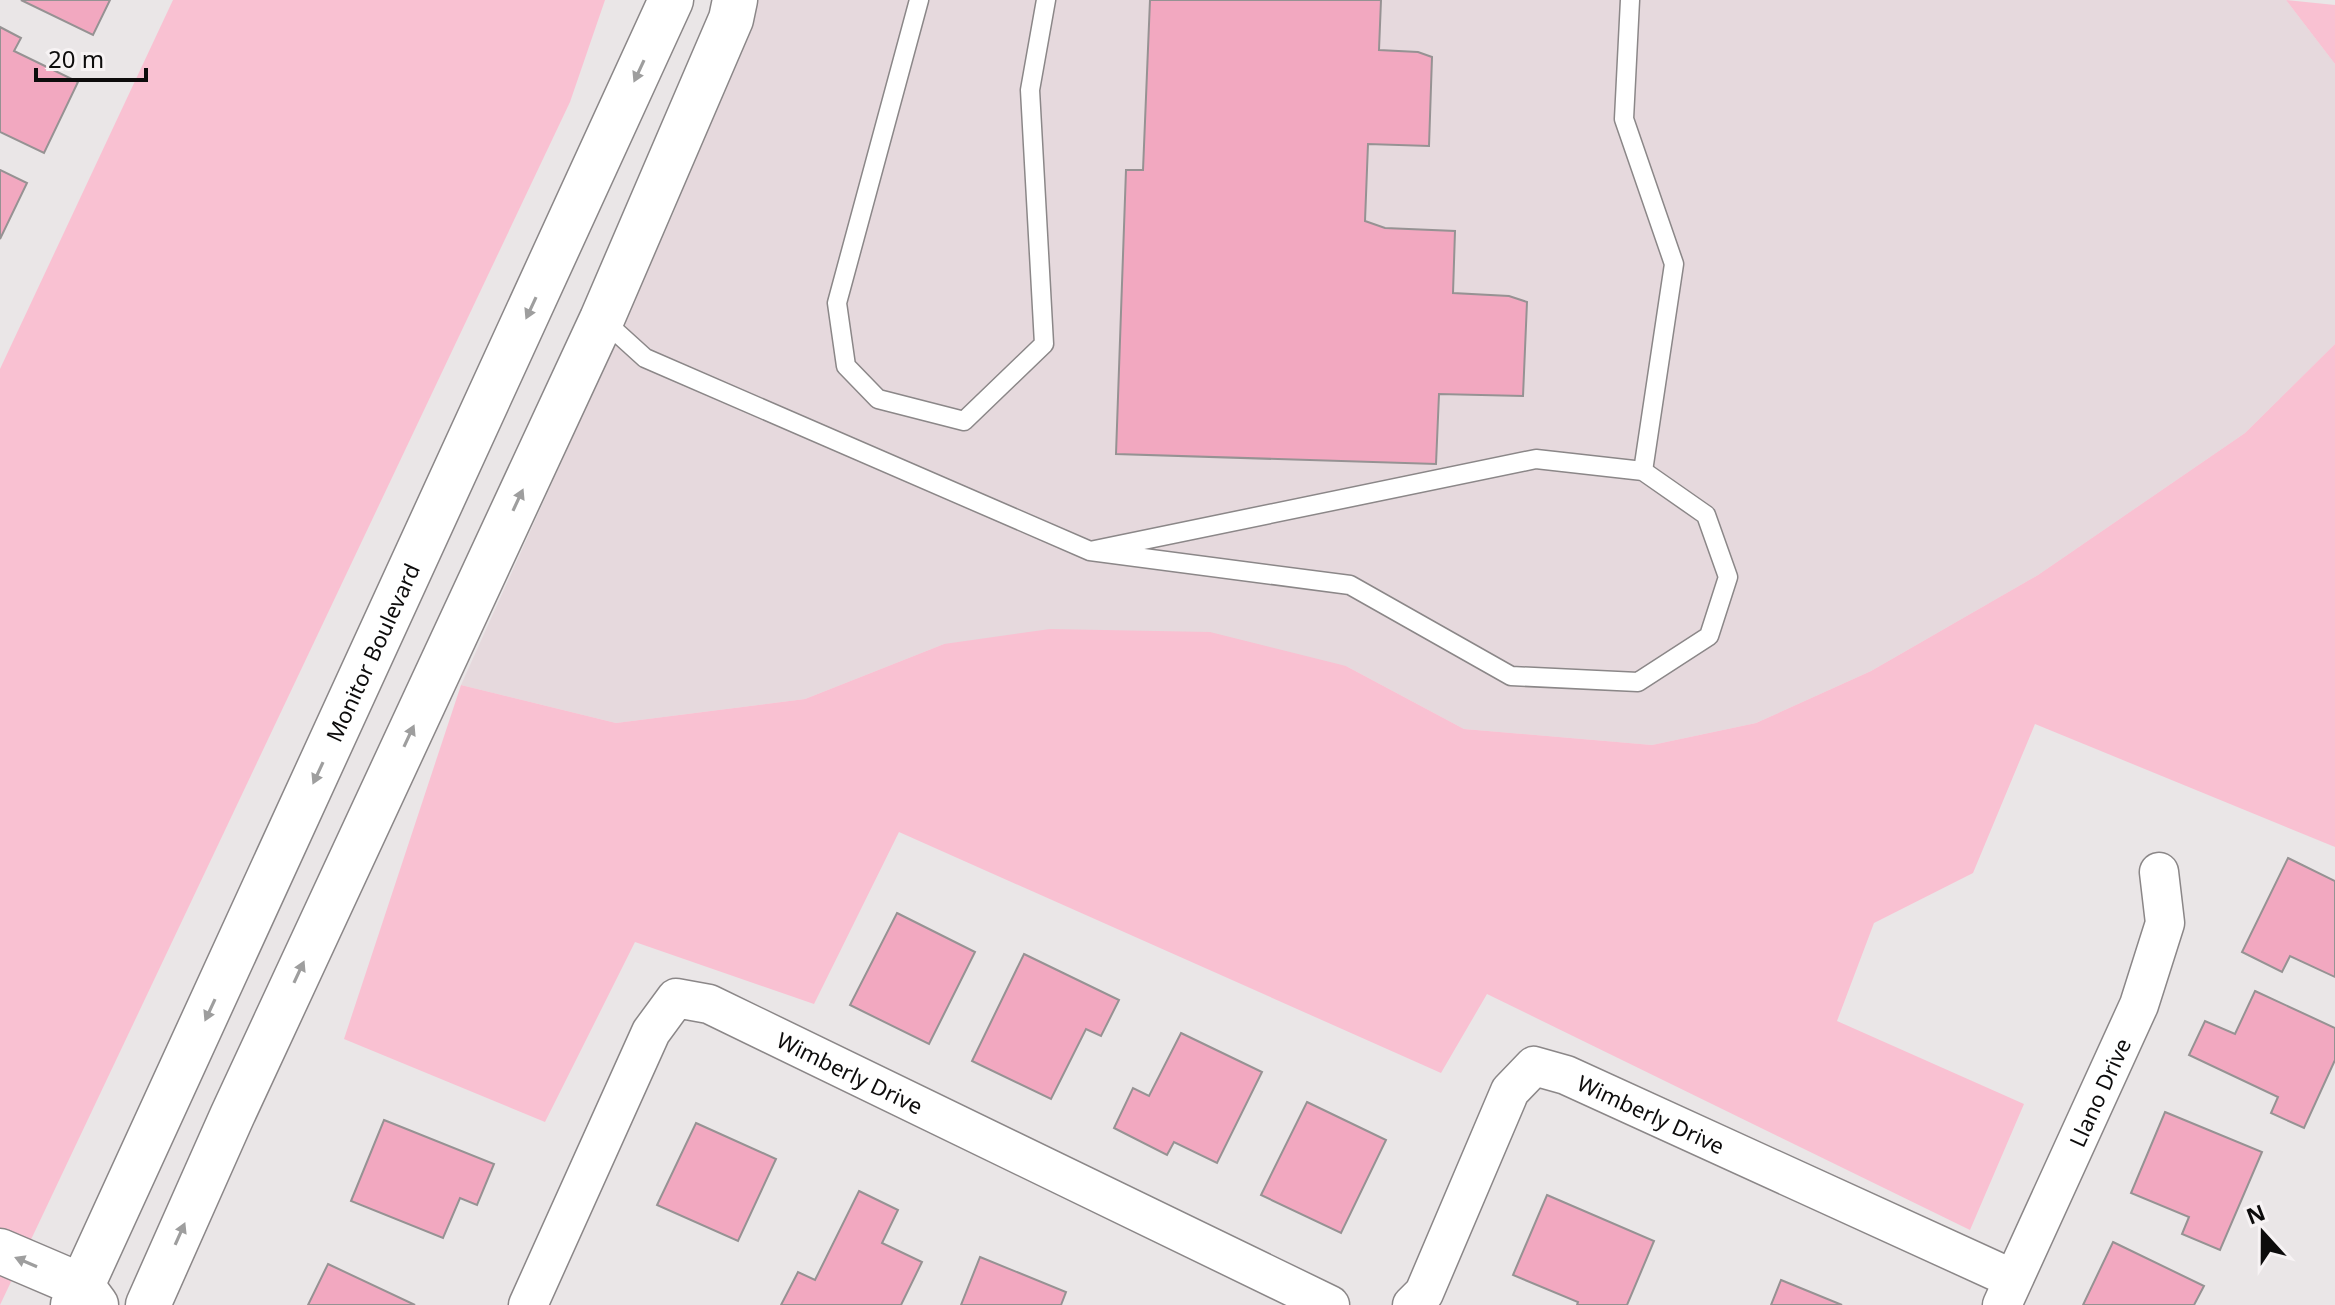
<svg xmlns="http://www.w3.org/2000/svg" width="2335" height="1305" viewBox="0 0 2335 1305" font-family="'Noto Sans',sans-serif">
	<style>
		.built { fill: #e6d9dd }
		.green { fill: #f9c1d2 }
		.building { fill: #f2a8c0; stroke: #969293; stroke-width: 2 }
		.lines { fill: none; stroke-linecap: round; stroke-linejoin: round }
		.service-casing { stroke: #8b8788; stroke-width: 21 }
		.minor-casing { stroke: #8b8788; stroke-width: 41 }
		.tertiary-casing { stroke: #8b8788; stroke-width: 47 }
		.service { stroke: #fff; stroke-width: 18 }
		.minor { stroke: #fff; stroke-width: 38 }
		.tertiary { stroke: #fff; stroke-width: 44 }
		.oneway { fill: #9e9e9e }
		.labels { text-anchor: middle; dominant-baseline: central; stroke-width: 7; stroke-linejoin: round; paint-order: stroke }
		.street-label { font-size: 22px; fill: #0d0c0c; stroke: #f7f3f4 }
	</style>
	<rect width="100%" height="100%" fill="#eae6e7"/>
	<polygon class="built" points="753,0 2286,0 2335,64 2335,344 2245,433 2038,575 1871,671 1756,723 1652,745 1464,729 1346,666 944,644 805,699 616,723 461,685 674,212"/>
	<g class="green">
		<polygon points="173,0 605,0 570,102 0,1305 0,369"/>
		<polygon points="2286,0 2335,5 2335,64"/>
		<polygon points="2335,344 2335,847 2035,724 1973,873 1874,923 1837,1021 2024,1104 1970,1230 1487,994 1441,1073 899,832 814,1004 635,942 545,1122 344,1039 461,685 616,723 805,699 944,644 1050,629 1210,632 1346,666 1464,729 1652,745 1756,723 1871,671 2038,575 2245,433"/>
	</g>
	<g class="building">
		<polygon points="21,0 110,0 93,35"/>
		<polygon points="1150,0 1381,0 1379,50 1418,52 1432,57 1429,146 1368,144 1365,221 1385,228 1455,231 1453,293 1509,296 1527,302 1523,396 1439,394 1436,464 1116,454 1126,170 1143,170"/>
		<polygon points="0,27 21,38 14,51 78,82 44,153 0,132"/>
		<polygon points="0,170 27,183 0,239"/>
		<polygon points="2288,858 2335,881 2335,977 2290,956 2282,972 2242,952"/>
		<polygon points="897,913 975,952 929,1044 850,1005"/>
		<polygon points="1024,954 1119,1000 1101,1036 1086,1029 1051,1099 972,1061"/>
		<polygon points="2255,991 2335,1028 2335,1060 2304,1128 2271,1113 2278,1097 2189,1055 2205,1021 2235,1034"/>
		<polygon points="1181,1033 1262,1072 1217,1163 1174,1142 1167,1155 1114,1128 1133,1088 1149,1096"/>
		<polygon points="1307,1102 1386,1140 1341,1233 1261,1195"/>
		<polygon points="2165,1112 2262,1152 2220,1250 2182,1234 2189,1217 2131,1193"/>
		<polygon points="384,1120 494,1164 477,1205 460,1198 443,1238 351,1201"/>
		<polygon points="696,1123 776,1159 738,1241 657,1205"/>
		<polygon points="859,1191 898,1210 882,1243 922,1262 901,1305 781,1305 798,1272 815,1280"/>
		<polygon points="1547,1195 1654,1241 1627,1305 1577,1305 1578,1302 1513,1275"/>
		<polygon points="2113,1242 2204,1286 2194,1305 2083,1305"/>
		<polygon points="980,1257 1066,1292 1061,1305 961,1305"/>
		<polygon points="328,1264 415,1305 308,1305"/>
		<polygon points="1781,1280 1842,1305 1771,1305"/>
	</g>
	<g class="lines">
		<g class="service-casing">
			<g id="service">
				<polyline points="919,0 837,303 846,366 878,399 964,421 1044,344 1030,90 1046,0"/>
				<polyline points="1630,0 1624,119 1674,264 1643,471"/>
				<polyline points="602,319 645,358 1090,551 1350,585 1511,676 1638,682 1709,636 1728,577 1706,515 1643,471 1536,459 1090,551"/>
			</g>
		</g>
		<g class="minor-casing">
			<g id="minor">
				<path id="s1" d="M528,1305L651,1032L676,998L709,1004L1330,1305"/>
				<path id="s2" d="M1412,1305L1424,1293L1510,1091L1534,1066L1566,1075L2013,1279"/>
				<path id="s3" d="M2002,1305L2139,1005L2165,923L2159,872"/>
			</g>
		</g>
		<g class="tertiary-casing">
			<g id="tertiary">
				<polyline points="0,1251 82,1286 96,1305"/>
				<path id="s4" d="M73,1305L671,0"/>
				<polyline points="148,1305 232,1116 602,319 731,19 735,0"/>
			</g>
		</g>
		<use href="#service" class="service"/>
		<use href="#minor" class="minor"/>
		<use href="#tertiary" class="tertiary"/>
	</g>
	<defs><path id="oneway-solid" d="M-6-.8H1V-3.2L6.5 0L1 3.2V.8H-6Z" transform="scale(2)"/></defs>
	<g class="oneway">
		<use href="#oneway-solid" transform="translate(639 71) rotate(115)"/>
		<use href="#oneway-solid" transform="translate(531 308) rotate(115)"/>
		<use href="#oneway-solid" transform="translate(518 500) rotate(-65)"/>
		<use href="#oneway-solid" transform="translate(409 736) rotate(-65)"/>
		<use href="#oneway-solid" transform="translate(318 773) rotate(115)"/>
		<use href="#oneway-solid" transform="translate(299 972) rotate(-65)"/>
		<use href="#oneway-solid" transform="translate(210 1010) rotate(115)"/>
		<use href="#oneway-solid" transform="translate(180 1234) rotate(-66)"/>
		<use href="#oneway-solid" transform="translate(26 1262) rotate(-157)"/>
	</g>
	<g class="labels">
		<g class="street-label">
			<text stroke="none"><textPath href="#s4" startOffset="718">Monitor Boulevard</textPath></text>
			<text stroke="none"><textPath href="#s1" startOffset="532">Wimberly Drive</textPath></text>
			<text stroke="none"><textPath href="#s3" startOffset="234">Llano Drive</textPath></text>
			<text stroke="none"><textPath href="#s2" startOffset="398">Wimberly Drive</textPath></text>
		</g>
	</g>
	<g transform="translate(2263 1233) rotate(339)" stroke="#f7f3f4" stroke-width="6" paint-order="stroke">
	<path d="M0-6L14 30L0 20L-14 30Z" fill="#0d0c0c"/>
	<text y="-12" font-size="22" font-weight="bold" text-anchor="middle" fill="#0d0c0c">N</text>
	</g>
	<path d="M36 68v12h110v-12" fill="none" stroke="#0d0c0c" stroke-width="4"/>
	<text x="48" y="68" font-size="24" fill="#0d0c0c" stroke="#f7f3f4" stroke-width="6" paint-order="stroke">20 m</text>
</svg>
